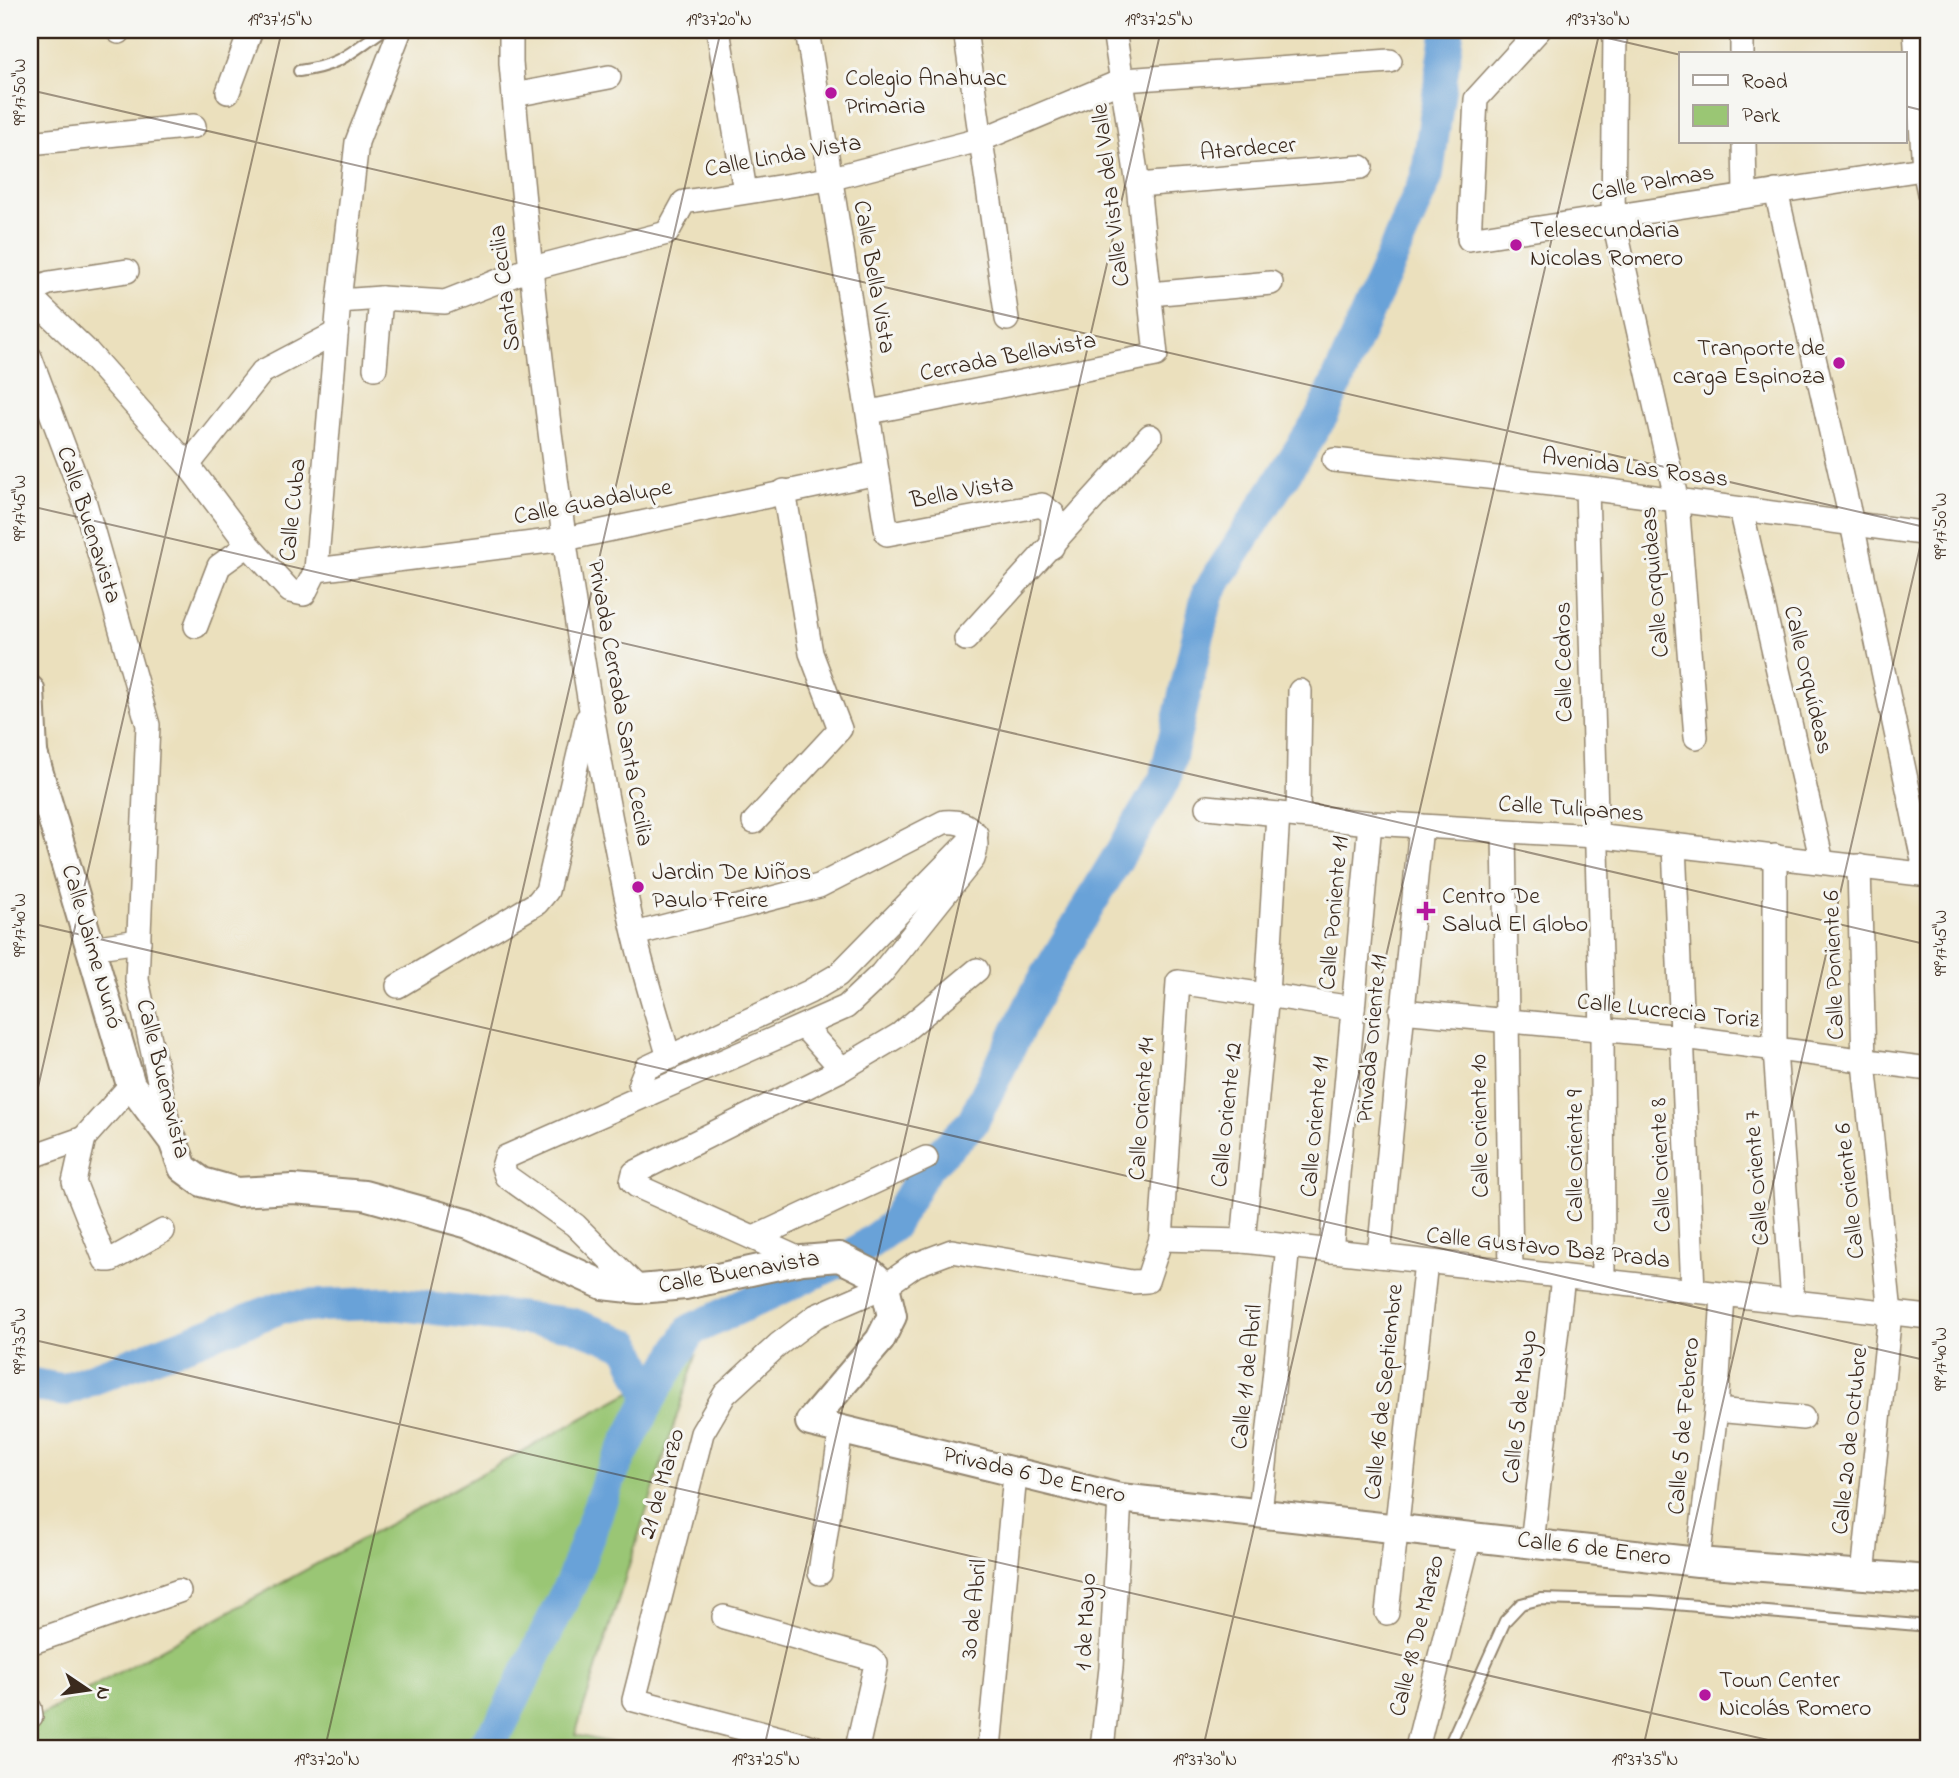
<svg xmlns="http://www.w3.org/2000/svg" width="1959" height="1778" viewBox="0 0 1959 1778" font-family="'Indie Flower',sans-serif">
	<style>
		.green { fill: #9ac674; stroke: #6a7849; stroke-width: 2 }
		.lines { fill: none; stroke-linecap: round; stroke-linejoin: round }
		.river { stroke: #69a2d8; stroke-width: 33 }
		.service-casing { stroke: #93856e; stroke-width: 14 }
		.minor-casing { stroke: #93856e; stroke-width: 26 }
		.tertiary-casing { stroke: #93856e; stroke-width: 32 }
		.service { stroke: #fff; stroke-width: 10 }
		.minor { stroke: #fff; stroke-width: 23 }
		.tertiary { stroke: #fff; stroke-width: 28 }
		.ticks { fill: none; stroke: #3b2a1e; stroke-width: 2; stroke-opacity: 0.45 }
		.poi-dot { fill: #b5179e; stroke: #f6f6f2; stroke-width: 2.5 }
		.labels { text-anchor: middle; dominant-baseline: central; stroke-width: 6; stroke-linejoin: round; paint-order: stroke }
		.poi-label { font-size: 24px; fill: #3b2a1e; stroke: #f6f6f2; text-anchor: start }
		.street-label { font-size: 24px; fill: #3b2a1e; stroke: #f6f6f2 }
		.neatline { fill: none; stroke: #3b2a1e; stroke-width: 2.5 }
		.ticks-label { font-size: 18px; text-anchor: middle; fill: #3b2a1e }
	</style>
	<rect width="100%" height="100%" fill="#f6f6f2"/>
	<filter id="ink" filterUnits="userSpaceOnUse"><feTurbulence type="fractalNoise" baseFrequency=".0143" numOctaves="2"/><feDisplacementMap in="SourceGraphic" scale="14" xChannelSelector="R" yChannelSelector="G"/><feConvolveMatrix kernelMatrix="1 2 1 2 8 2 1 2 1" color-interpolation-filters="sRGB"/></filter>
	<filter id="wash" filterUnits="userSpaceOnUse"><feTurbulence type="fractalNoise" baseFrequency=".00686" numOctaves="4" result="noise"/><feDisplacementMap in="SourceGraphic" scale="28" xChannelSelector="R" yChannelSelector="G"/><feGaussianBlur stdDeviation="1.57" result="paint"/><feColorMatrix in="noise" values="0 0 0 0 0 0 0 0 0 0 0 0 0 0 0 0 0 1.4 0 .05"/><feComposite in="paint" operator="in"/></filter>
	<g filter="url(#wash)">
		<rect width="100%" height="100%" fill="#ebe0bd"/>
		<polygon class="green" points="696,1356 575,1735 635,1748 30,1748 30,1721"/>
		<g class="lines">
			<g class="river">
				<polyline points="30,1384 63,1390 282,1307 387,1303 572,1324 627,1345 651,1397 608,1481 572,1581 500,1726 481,1748"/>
				<polyline points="651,1397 691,1330 853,1255 892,1226 926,1168 972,1123 1038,990 1165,779 1208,593 1323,414 1427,176 1448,30"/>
			</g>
		</g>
	</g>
	<g filter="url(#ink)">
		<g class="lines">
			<g class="service-casing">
				<g id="service">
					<path d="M299,71C340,66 351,52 383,30"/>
					<polyline points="1448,1748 1505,1621 1521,1604 1540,1599 1651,1602 1929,1626"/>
				</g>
			</g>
			<g class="minor-casing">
				<g id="minor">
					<polyline points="117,30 119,32"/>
					<path d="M511,30V63C536,349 571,635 630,915C640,963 656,1011 669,1058"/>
					<polyline points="718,30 745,191"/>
					<polyline points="807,30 887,534 1042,505 1053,514 1052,547"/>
					<polyline points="965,30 1007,319"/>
					<polyline points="1539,30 1476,99 1469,239 1929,168"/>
					<polyline points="1615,30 1613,218 1677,502 1696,737"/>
					<polyline points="1742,30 1742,54"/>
					<polyline points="1915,30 1924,169 1929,193"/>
					<polyline points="228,92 251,30"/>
					<polyline points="514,95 609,77"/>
					<polyline points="1744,142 1745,194"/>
					<polyline points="30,143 194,126"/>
					<polyline points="1138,185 1361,167"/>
					<polyline points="1776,191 1852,524 1926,874"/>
					<polyline points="30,291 49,283 127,271"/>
					<polyline points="1150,294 1271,283"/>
					<polyline points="30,296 87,351 188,465 248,545 290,591 304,594 316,570 339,301 357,142 400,30"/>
					<polyline points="339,301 381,298 445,302 529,269 667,233 684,202 829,179 983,139 1124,80 1390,61"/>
					<polyline points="30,357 84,500 148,725 137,980 171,1136"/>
					<polyline points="375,368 381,298"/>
					<polyline points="870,412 1156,355 1138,185 1114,30"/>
					<polyline points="1334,460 1587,488 1929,534"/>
					<polyline points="188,465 262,372 336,333"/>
					<polyline points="1587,488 1602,1031 1603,1281"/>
					<polyline points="1741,509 1822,862"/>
					<polyline points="316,570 565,539 877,473"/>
					<polyline points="196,626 219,566 248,545"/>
					<polyline points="966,639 1150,436"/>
					<polyline points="1207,807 1370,823 1595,836 1929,875"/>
					<polyline points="1298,816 1300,691"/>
					<polyline points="754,822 840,729 811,653 784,491"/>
					<polyline points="1504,832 1511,1271"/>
					<polyline points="1674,845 1693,1291"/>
					<polyline points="1775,856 1775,1050 1793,1303"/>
					<polyline points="1859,866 1864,1063 1890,1313 1863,1575"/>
					<path d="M635,934L819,886L944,822C969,820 982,834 973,859L881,974L846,1007L506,1157L503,1167L506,1176L575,1225L639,1289"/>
					<polyline points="91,948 139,941"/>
					<polyline points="398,986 537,903 547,891 587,719"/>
					<polyline points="1401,1011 1684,1037 1929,1069"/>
					<polyline points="804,1027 842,1069"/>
					<polyline points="131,1085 84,1138 74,1182 105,1260 111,1260 163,1231"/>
					<polyline points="647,1095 640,1083 646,1068 809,992 838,975 976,834"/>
					<polyline points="30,1157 84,1138"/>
					<polyline points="754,1238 926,1158"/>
					<polyline points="1161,1239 1243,1241 1929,1317"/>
					<polyline points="1243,1241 1267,994 1278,814"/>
					<polyline points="1331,1251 1370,823"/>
					<polyline points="1379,1256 1421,826"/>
					<polyline points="802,1260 637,1186 632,1181 634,1173 842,1069 899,1035 977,970"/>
					<polyline points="1716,1410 1803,1418"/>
					<polyline points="1260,1513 1288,1246"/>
					<polyline points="1532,1543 1563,1277"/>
					<polyline points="1698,1562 1716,1410 1723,1295"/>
					<polyline points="820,1573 841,1430"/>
					<polyline points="1387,1613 1426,1262"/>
					<polyline points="724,1617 869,1658 876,1664 857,1748"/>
					<polyline points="30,1643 179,1591"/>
					<polyline points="30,1709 31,1716"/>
					<polyline points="817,1748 634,1700 702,1433 725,1394 779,1344 816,1316 885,1286 915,1265 952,1251 1132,1282 1147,1281 1161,1239 1178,982 1353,1008"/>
					<polyline points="989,1748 1015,1475"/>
					<polyline points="1102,1748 1111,1668 1120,1498"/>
					<polyline points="1417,1748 1470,1536"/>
				</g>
			</g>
			<g class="tertiary-casing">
				<g id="tertiary">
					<polyline points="30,690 33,753"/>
					<polyline points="30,743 131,1085 173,1141 183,1168 202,1182 237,1192 293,1189 364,1195 469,1224 603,1285 639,1289 685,1285 802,1260 839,1257 871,1273 885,1286 892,1316 880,1340 810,1422 1120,1498 1698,1562 1929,1580"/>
				</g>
			</g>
			<use href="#service" class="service"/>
			<use href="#minor" class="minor"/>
			<use href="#tertiary" class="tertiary"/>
		</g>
	</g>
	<path class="ticks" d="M1573,30L1681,55M30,90L1929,528M1905,106L1929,112M30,506L1929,945M30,923L1929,1361M30,1122L282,30M30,1339L1803,1748M325,1748L721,30M764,1748L1161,30M1203,1748L1600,30M1643,1748L1929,508"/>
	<g class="poi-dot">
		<circle cx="831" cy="93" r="7"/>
		<circle cx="1516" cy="245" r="7"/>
		<circle cx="1839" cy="363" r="7"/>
		<circle cx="638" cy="887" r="7"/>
		<path d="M1422.5 900.5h7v7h7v7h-7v7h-7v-7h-7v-7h7z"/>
		<circle cx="1705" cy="1695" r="7"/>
	</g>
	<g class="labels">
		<g class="poi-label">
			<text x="845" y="79">Colegio Anahuac<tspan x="845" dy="28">Primaria</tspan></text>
			<text x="1530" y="231">Telesecundaria<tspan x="1530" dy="28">Nicolas Romero</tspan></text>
			<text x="1825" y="349" text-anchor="end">Tranporte de<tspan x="1825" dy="28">carga Espinoza</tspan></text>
			<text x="652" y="873">Jardin De Niños<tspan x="652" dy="28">Paulo Freire</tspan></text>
			<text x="1442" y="897">Centro De<tspan x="1442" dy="28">Salud El Globo</tspan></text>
			<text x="1719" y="1681">Town Center<tspan x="1719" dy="28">Nicolás Romero</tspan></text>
		</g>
		<g class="street-label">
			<text transform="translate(1248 150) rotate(-5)">Atardecer</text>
			<text transform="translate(783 157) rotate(-10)">Calle Linda Vista</text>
			<text transform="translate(1653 184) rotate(-10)">Calle Palmas</text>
			<text transform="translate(1112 195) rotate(-97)">Calle Vista del Valle</text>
			<text transform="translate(873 277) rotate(80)">Calle Bella Vista</text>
			<text transform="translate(506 288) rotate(-97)">Santa Cecilia</text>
			<text transform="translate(1008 358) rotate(-11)">Cerrada Bellavista</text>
			<text transform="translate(1635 469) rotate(7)">Avenida Las Rosas</text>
			<text transform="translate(962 493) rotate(-10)">Bella Vista</text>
			<text transform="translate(593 503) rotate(-11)">Calle Guadalupe</text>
			<text transform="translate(294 510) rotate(-84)">Calle Cuba</text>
			<text transform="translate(88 525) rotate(72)">Calle Buenavista</text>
			<text transform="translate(1656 582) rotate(-95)">Calle Orquideas</text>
			<text transform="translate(1565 662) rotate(-91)">Calle Cedros</text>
			<text transform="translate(1807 680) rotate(77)">Calle Orquídeas</text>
			<text transform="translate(619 703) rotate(80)">Privada Cerrada Santa Cecilia</text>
			<text transform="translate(1571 810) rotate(4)">Calle Tulipanes</text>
			<text transform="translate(1335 913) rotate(-85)">Calle Poniente 11</text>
			<text transform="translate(91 947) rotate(74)">Calle Jaime Nunó</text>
			<text transform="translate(1835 965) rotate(-92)">Calle Poniente 6</text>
			<text transform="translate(1668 1012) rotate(6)">Calle Lucrecia Toriz</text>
			<text transform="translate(1373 1039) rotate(-85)">Privada Oriente 11</text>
			<text transform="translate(162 1079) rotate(76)">Calle Buenavista</text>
			<text transform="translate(1143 1109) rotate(-86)">Calle Oriente 14</text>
			<text transform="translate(1228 1115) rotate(-84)">Calle Oriente 12</text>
			<text transform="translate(1481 1126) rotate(-91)">Calle Oriente 10</text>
			<text transform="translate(1316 1127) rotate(-85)">Calle Oriente 11</text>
			<text transform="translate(1576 1156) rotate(-90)">Calle Oriente 9</text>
			<text transform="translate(1662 1165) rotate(-92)">Calle Oriente 8</text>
			<text transform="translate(1758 1178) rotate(-94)">Calle Oriente 7</text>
			<text transform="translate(1851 1191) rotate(-96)">Calle Oriente 6</text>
			<text transform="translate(1548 1249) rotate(6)">Calle Gustavo Baz Prada</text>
			<text transform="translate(739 1273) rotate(-10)">Calle Buenavista</text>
			<text transform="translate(1248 1377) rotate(-84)">Calle 11 de Abril</text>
			<text transform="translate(1385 1392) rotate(-84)">Calle 16 de Septiembre</text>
			<text transform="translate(1521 1407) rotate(-83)">Calle 5 de Mayo</text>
			<text transform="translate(1685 1426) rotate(-85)">Calle 5 de Febrero</text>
			<text transform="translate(1851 1441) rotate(-84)">Calle 20 de Octubre</text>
			<text transform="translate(1034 1476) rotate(13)">Privada 6 De Enero</text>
			<text transform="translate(663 1484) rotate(-74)">21 de Marzo</text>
			<text transform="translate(1594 1550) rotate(7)">Calle 6 de Enero</text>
			<text transform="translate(975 1609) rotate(-84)">30 de Abril</text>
			<text transform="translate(1087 1622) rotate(-87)">1 de Mayo</text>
			<text transform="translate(1418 1636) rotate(-76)">Calle 18 De Marzo</text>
		</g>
	</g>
	<rect width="1959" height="1778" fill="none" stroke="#f6f6f2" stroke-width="77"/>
	<rect x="1679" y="52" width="228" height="91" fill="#f6f6f2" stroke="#aba49d" stroke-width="2"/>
	<rect x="1693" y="75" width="35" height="10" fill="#ffffff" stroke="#aba49d" stroke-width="2"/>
	<text x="1742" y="88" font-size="21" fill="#3b2a1e">Road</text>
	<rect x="1693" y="105" width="35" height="21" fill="#9ac674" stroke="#aba49d" stroke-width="2"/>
	<text x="1742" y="122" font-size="21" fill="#3b2a1e">Park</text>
	<g transform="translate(88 1690) rotate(103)" stroke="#f6f6f2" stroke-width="5" paint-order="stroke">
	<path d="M0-5L12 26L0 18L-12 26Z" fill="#3b2a1e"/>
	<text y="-10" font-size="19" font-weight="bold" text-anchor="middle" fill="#3b2a1e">N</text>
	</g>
	<rect x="38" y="38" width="1882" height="1702" class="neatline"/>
	<g class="ticks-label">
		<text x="280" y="25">19°37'15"N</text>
		<text x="719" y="25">19°37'20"N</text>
		<text x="1159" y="25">19°37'25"N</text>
		<text x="1598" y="25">19°37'30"N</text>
		<text transform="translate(19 92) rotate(-90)" y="6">99°17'50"W</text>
		<text transform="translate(19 508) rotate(-90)" y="6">99°17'45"W</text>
		<text transform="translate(1940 526) rotate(-90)" y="6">99°17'50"W</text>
		<text transform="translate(19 925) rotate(-90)" y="6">99°17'40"W</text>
		<text transform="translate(1940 943) rotate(-90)" y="6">99°17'45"W</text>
		<text transform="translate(19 1341) rotate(-90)" y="6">99°17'35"W</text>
		<text transform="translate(1940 1359) rotate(-90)" y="6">99°17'40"W</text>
		<text x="327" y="1765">19°37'20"N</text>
		<text x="766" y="1765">19°37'25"N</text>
		<text x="1205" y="1765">19°37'30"N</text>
		<text x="1645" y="1765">19°37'35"N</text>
	</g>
</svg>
